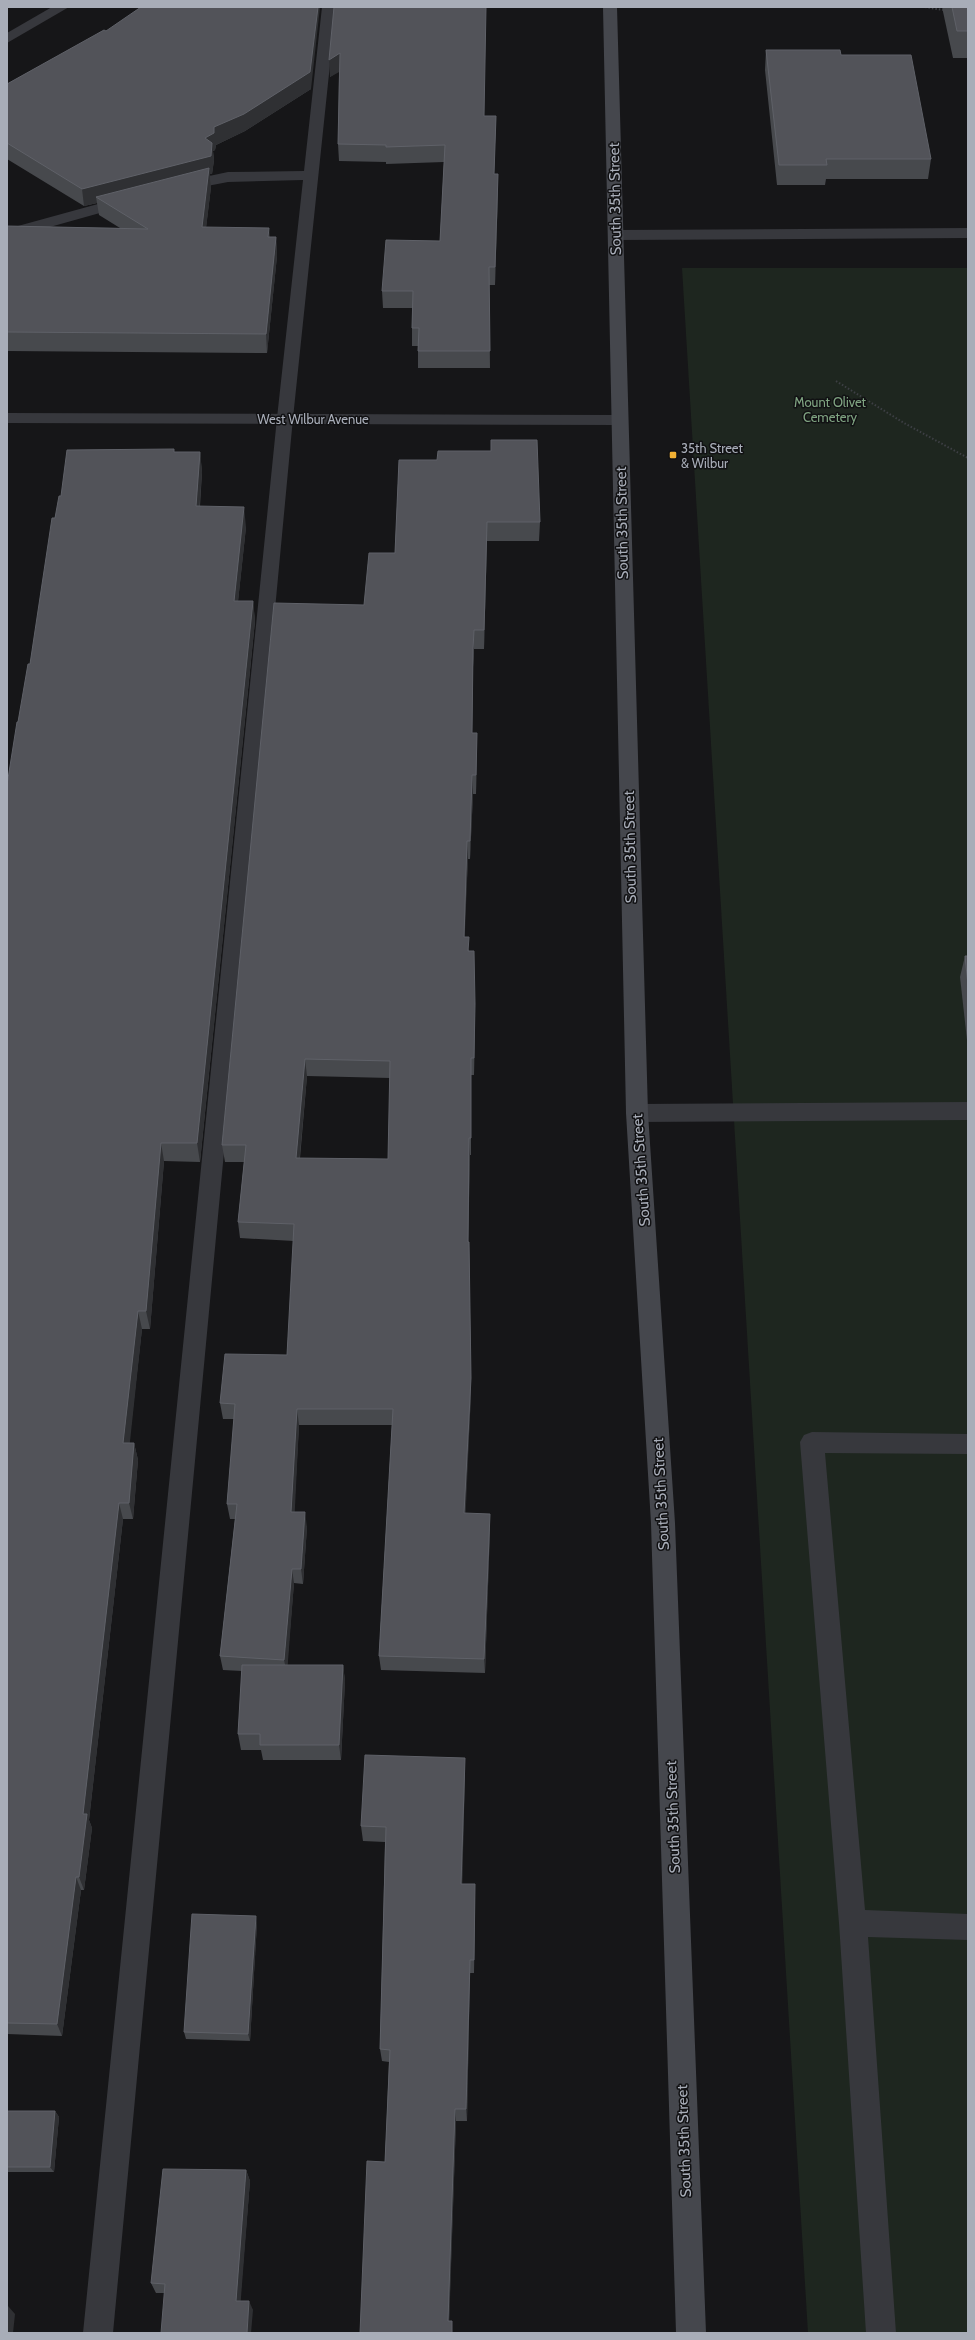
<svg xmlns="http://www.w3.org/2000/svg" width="975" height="2340" viewBox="0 0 975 2340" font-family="Cabin,sans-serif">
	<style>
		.green { fill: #1e261f }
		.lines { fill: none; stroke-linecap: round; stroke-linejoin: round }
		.path { stroke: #3d3f44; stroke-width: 2; stroke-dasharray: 1.5 2; stroke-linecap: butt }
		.lane { fill: #37383d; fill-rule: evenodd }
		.street { fill: #37383d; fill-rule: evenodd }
		.secondary { fill: #45474d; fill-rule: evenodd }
		.wall { fill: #47494d; fill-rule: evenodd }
		.shaded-wall { fill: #2f3033 }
		.building { fill: #525359; stroke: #5f6168; fill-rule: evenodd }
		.poi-dot { fill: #f2b134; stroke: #111113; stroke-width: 1.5 }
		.labels { text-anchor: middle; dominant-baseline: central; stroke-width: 3; stroke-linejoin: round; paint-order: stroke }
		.far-park-label { font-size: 13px; fill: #7fa381; stroke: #111113 }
		.far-street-label { font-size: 13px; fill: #a8adb8; stroke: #111113 }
		.far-poi-label { font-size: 13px; fill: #a8adb8; stroke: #111113; text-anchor: start }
		.street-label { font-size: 15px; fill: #a8adb8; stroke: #111113 }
	</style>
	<rect width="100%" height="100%" fill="#161618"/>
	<polygon class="green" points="682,268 968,268 968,2333 808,2333"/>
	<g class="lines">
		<g class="path">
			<polyline points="925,7 943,10"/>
			<polyline points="836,381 904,423 968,458"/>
		</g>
		<g class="lane">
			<polygon points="322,7 336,7 293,418 113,2333 83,2333 277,418 303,180 228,182 181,191 176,189 173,186 176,183 228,172 304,171"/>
			<polygon points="127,196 132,198 135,201 132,204 7,239 7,229"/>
			<polygon points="968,228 968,238 616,240 610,238 608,235 610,232 616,230"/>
			<polygon points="968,1102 968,1120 637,1122 629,1119 626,1113 629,1107 637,1104"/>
			<polygon points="812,1432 968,1434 968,1454 825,1453 865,1910 968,1914 968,1940 868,1937 896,2333 866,2333 839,1923 800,1442 804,1435"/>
		</g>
		<g class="street">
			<polygon points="52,7 69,7 7,43 7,33"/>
			<polygon points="7,413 620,415 626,416 628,420 626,424 620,425 7,423"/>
		</g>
		<polygon class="secondary" points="603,7 617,7 648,1113 675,1523 706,2333 676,2333 651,1523 626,1113"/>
	</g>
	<g class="wall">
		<polygon points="334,7 484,116 496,116 494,174 498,174 498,192 495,285 489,285 490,368 418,368 418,346 412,346 412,308 383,308 382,291 440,241 444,162 386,164 386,162 339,161 338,144 339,71 330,77"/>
		<polygon points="942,7 968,7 968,58 953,58"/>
		<polygon points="106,31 311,89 245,131 216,145 215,150 213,151 214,160 212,174 210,174 211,187 206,227 270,237 276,237 277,256 267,353 7,351 7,226 120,228 99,215 97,203 84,206 7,159 7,84"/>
		<polygon points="766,50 841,55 931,159 928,179 826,179 825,185 777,185 765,70"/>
		<polygon points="175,452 200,452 202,472 200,506 246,527 238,601 253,601 255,621 200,1162 164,1161 150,1329 142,1329 129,1443 134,1443 138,1460 133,1519 123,1519 89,1820 92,1828 84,1890 81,1890 62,2036 7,2034 7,785 30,664 55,518 61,496"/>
		<path d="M399,460L540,522L539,541H487L484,649H474L473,667L472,733H477V751L476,794H473L470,859H468L464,937L469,951L475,1022L474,1075H471V1155H470L468,1242H469L471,1394L465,1513L490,1529L485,1673L381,1670L379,1656L392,1425H299L294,1512L307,1527L303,1584L294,1583L287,1665H343L345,1681L341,1760H263L261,1750H241L238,1734L242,1671L223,1670L220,1656L235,1519H230L227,1504L234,1419H223L220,1403L287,1355L294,1241L240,1238L238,1222L244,1162H225L222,1145L364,605L395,553ZM307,1076L390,1078L388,1159L300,1158Z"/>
		<polygon points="965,956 968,956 968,1049 960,977"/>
		<polygon points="465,1773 462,1884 475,1898 474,1973 470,1973 467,2121 456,2121 449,2321 453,2333 385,2162 389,2062 382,2061 380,2049 385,1842 363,1841 361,1826"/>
		<polygon points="257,1923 250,2041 186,2039 184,2032"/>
		<polygon points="7,2111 55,2111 59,2117 54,2172 7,2172"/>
		<polygon points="246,2170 250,2181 240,2301 253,2310 164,2293 156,2293 151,2283"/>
	</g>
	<g class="shaded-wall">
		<polygon points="318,7 320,7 311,89 245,131 216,145 215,150 213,151 214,160 212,174 210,174 211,187 204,246 96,197 97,203 84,206 82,189 205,138"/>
		<polygon points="340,53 341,71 330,77 329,60"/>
		<polygon points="498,174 498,192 495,285 495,267"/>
		<polygon points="269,228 271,246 268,237"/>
		<polygon points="276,237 277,256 267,353 266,334"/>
		<polygon points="200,452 202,472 198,526 196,506"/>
		<polygon points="244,507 246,527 236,621 234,601"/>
		<polygon points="487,522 487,541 484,649 484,630"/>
		<polygon points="253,601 255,621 200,1162 197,1143"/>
		<polygon points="474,630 474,649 473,667 473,649"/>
		<polygon points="477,733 477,751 476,794 476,775"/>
		<polygon points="472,775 473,794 470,859 470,841"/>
		<polygon points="467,841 468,859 464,955 464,937"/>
		<polygon points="475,1004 475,1022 474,1075 474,1058"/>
		<polygon points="305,1059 307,1076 298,1175 296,1158"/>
		<polygon points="469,1138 470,1155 468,1259 468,1242"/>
		<polygon points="161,1143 164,1161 150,1329 146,1311"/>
		<polygon points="138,1311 142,1329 128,1460 123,1443"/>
		<polygon points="471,1378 471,1394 465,1528 464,1513"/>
		<polygon points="297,1409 299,1425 294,1527 291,1512"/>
		<polygon points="134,1443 138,1460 133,1519 129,1503"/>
		<polygon points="119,1503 123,1519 89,1820 92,1828 84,1890 79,1877 83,1814"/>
		<polygon points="305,1512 307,1527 303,1584 301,1569"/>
		<polygon points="490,1514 490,1529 485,1673 484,1659"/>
		<polygon points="292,1569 294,1583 287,1674 284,1660"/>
		<polygon points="343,1665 345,1681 341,1760 339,1745"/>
		<polygon points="465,1758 465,1773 462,1898 461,1884"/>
		<polygon points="76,1877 81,1890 62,2036 57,2024"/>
		<polygon points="475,1884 475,1898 474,1973 474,1960"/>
		<polygon points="256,1916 257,1923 250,2041 248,2034"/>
		<polygon points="470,1960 470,1973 467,2121 466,2109"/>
		<polygon points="455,2109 456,2121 449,2329 448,2321"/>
		<polygon points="55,2111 59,2117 54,2172 50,2167"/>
		<polygon points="246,2170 250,2181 240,2310 236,2301"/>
		<polygon points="249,2301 253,2310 251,2333 247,2333"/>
		<polygon points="8,2306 15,2314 13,2333 7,2333 7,2315"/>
	</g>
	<g class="building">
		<polygon points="141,7 318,7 310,72 244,114 214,127 214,133 205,138 212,143 211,156 82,189 7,143 7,84 104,30 106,31"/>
		<polygon points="334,7 486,7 484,116 496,116 494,174 498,174 495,267 489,267 490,351 418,351 419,328 412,328 413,291 382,291 386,240 440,241 445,145 386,147 386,145 338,144 340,53 329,60"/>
		<polygon points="952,7 968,7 968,31 957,31"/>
		<polygon points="766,50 840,50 841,55 911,55 931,159 826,159 827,165 779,165"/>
		<polygon points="209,168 202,227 269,228 268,237 276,237 266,334 7,332 7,226 148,229 96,197"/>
		<path d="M491,440H537L540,522H487L484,630H474L473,649L472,733H477L476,775H472L470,841H467L464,937H469L468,951H474L475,1004L474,1058H471V1138H469L468,1242H469L471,1378L464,1513L490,1514L484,1659L379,1656L393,1409H297L291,1512H305L301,1569H292L284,1660L220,1656L237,1504H227L235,1404L220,1403L225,1354L287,1355L294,1224L238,1222L246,1145H222L274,603L364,605L369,553H395L399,460H437L438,451H491ZM305,1059L390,1061L388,1159L296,1158Z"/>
		<polygon points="174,449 174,452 200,452 196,506 244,507 234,601 253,601 197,1143 161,1143 146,1311 138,1311 123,1443 134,1443 129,1503 119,1503 83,1814 87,1814 79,1877 76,1877 57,2024 7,2023 7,785 17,722 18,722 28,664 30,664 52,518 55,518 59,496 61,496 67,450"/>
		<polygon points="965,956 968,956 968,985"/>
		<polygon points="242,1665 343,1665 339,1745 260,1745 260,1734 238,1734"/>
		<polygon points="365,1755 465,1758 461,1884 475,1884 474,1960 470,1960 466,2109 455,2109 448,2321 452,2321 452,2333 360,2333 367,2161 385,2162 390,2050 380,2049 386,1827 361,1826"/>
		<polygon points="192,1914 256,1916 248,2034 184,2032"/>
		<polygon points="7,2111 55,2111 50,2167 7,2167"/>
		<polygon points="163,2169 246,2170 236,2301 249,2301 247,2333 161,2333 165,2284 151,2283"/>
	</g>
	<rect class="poi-dot" x="669" y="451" width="8" height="8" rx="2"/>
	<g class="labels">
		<g class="far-park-label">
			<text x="830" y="402">Mount Olivet<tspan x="830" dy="15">Cemetery</tspan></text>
		</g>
		<g class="far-street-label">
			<text x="313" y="419">West Wilbur Avenue</text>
		</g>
		<g class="far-poi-label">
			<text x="681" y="448">35th Street<tspan x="681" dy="15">&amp; Wilbur</tspan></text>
		</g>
		<g class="street-label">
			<text transform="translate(615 199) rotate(-91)">South 35th Street</text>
			<text transform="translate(622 523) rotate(-91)">South 35th Street</text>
			<text transform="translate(630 847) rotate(-91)">South 35th Street</text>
			<text transform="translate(641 1170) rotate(-94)">South 35th Street</text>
			<text transform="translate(661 1494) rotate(-93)">South 35th Street</text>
			<text transform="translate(673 1817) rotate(-92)">South 35th Street</text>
			<text transform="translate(684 2141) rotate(-92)">South 35th Street</text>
		</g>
	</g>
	<rect width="975" height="2340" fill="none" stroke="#a8adb8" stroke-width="16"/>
</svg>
